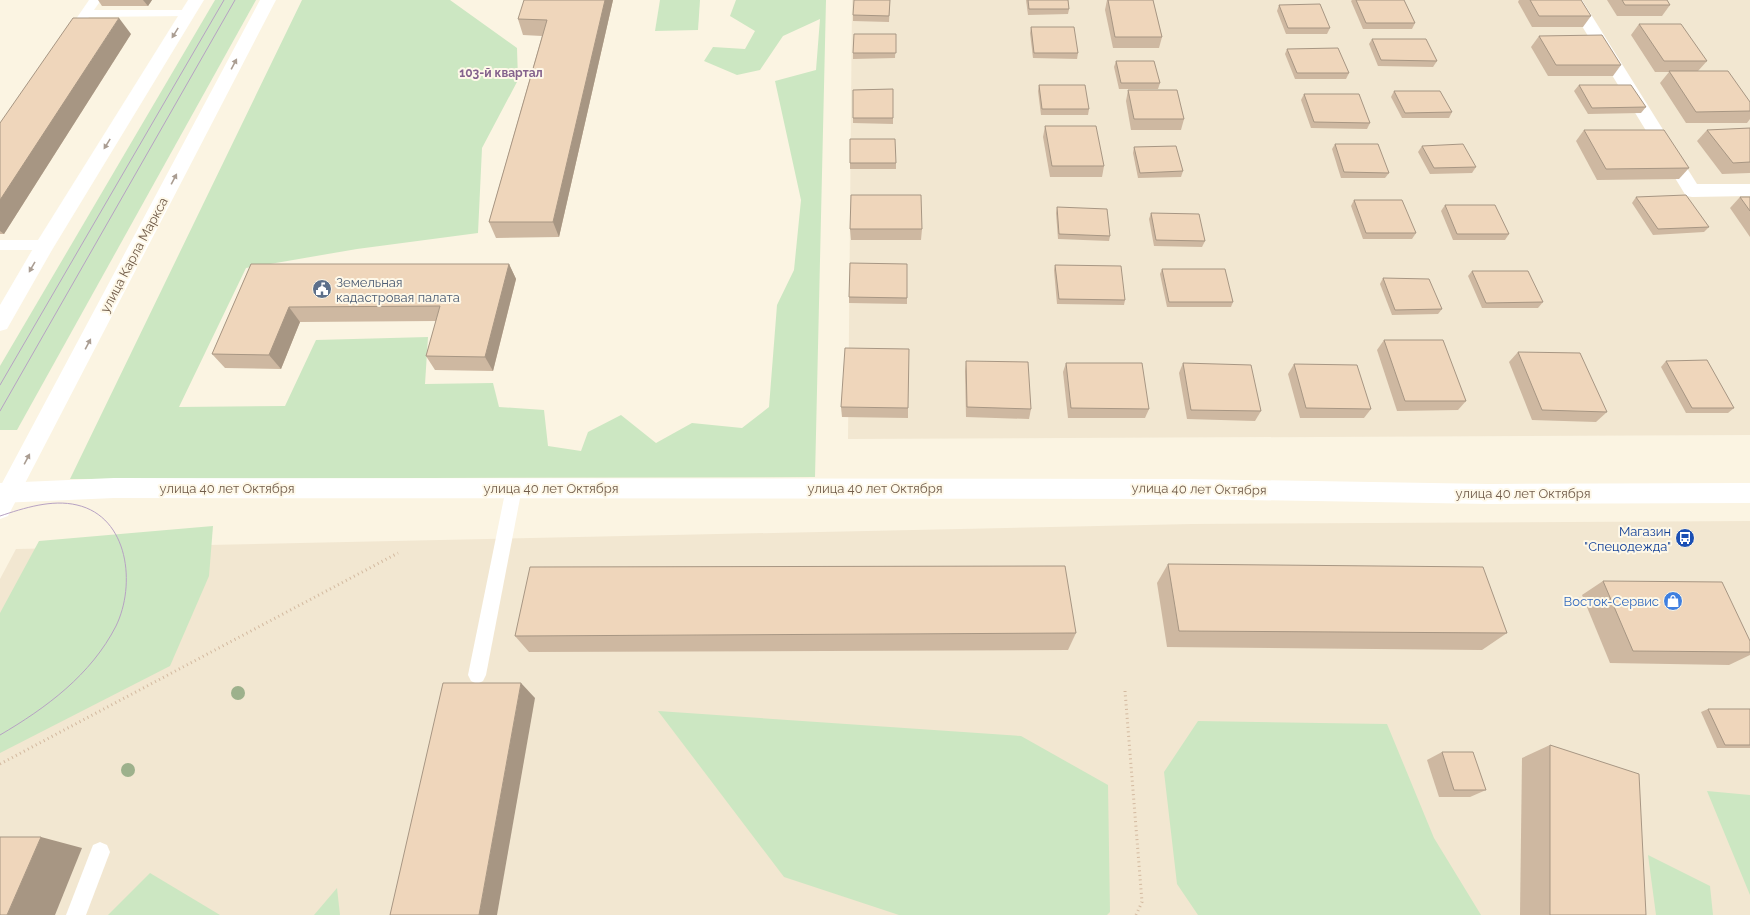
<svg xmlns="http://www.w3.org/2000/svg" width="1750" height="915" viewBox="0 0 1750 915" font-family="Raleway,sans-serif">
	<style>
		.residential { fill: #f2e7d1 }
		.green { fill: #cce7c2 }
		.lines { fill: none; stroke-linecap: round; stroke-linejoin: round }
		.path { stroke: #d3b99f; stroke-width: 3; stroke-dasharray: 1 3.5; stroke-linecap: butt }
		.lane { fill: #fff; fill-rule: evenodd }
		.street { fill: #fff; fill-rule: evenodd }
		.secondary { fill: #fff; fill-rule: evenodd }
		.tram { stroke: #b7a2c3; stroke-width: 1 }
		.tree { fill: #9db18c }
		.wall { fill: #ceb8a1 }
		.shaded-wall { fill: #a79683 }
		.building { fill: #efd6bb; stroke: #a79683 }
		.oneway { fill: #aa9d92 }
		.labels { text-anchor: middle; dominant-baseline: central; stroke-width: 4; stroke-linejoin: round; paint-order: stroke }
		.far-neighbourhood-label { font-size: 12px; font-weight: bold; fill: #84628d; stroke: #fef8e8 }
		.street-label { font-size: 13px; fill: #715c4a; stroke: #fef8e8 }
		.service-label { font-size: 13px; fill: #4e5e75; stroke: #fef8e8; text-anchor: start }
		.transit-label { font-size: 13px; fill: #164399; stroke: #fef8e8; text-anchor: end }
		.shop-label { font-size: 13px; fill: #366cbe; stroke: #fef8e8; text-anchor: end }
	</style>
	<rect width="100%" height="100%" fill="#fbf4e2"/>
	<g class="residential">
		<polygon points="852,0 1750,0 1750,435 848,439"/>
		<polygon points="1750,521 1750,915 0,915 0,579 16,549 1192,524"/>
	</g>
	<g class="green">
		<polygon points="215,0 256,0 17,430 0,430 0,366"/>
		<polygon points="302,0 450,0 517,48 518,80 482,148 478,233 357,249 246,268 179,407 285,406 316,340 428,337 425,384 493,383 499,407 544,410 548,446 581,451 588,432 621,415 656,443 692,423 742,428 769,407 777,305 794,270 801,200 775,81 816,70 820,19 783,36 760,70 737,75 704,61 713,47 745,49 755,31 730,16 736,0 826,0 815,477 70,479"/>
		<polygon points="660,0 700,0 698,30 655,31"/>
		<polygon points="213,526 209,576 170,666 0,753 0,613 39,541"/>
		<polygon points="658,711 1021,736 1108,785 1110,912 1107,915 899,915 784,877"/>
		<polygon points="1198,721 1387,724 1434,838 1481,915 1198,915 1177,884 1164,772"/>
		<polygon points="1707,791 1750,795 1750,895"/>
		<polygon points="1648,855 1710,886 1713,915 1656,915"/>
		<polygon points="150,873 220,915 108,915"/>
		<polygon points="337,888 340,915 314,915"/>
	</g>
	<g class="lines">
		<g class="path">
			<polyline points="1125,691 1142,902 1136,915"/>
			<polyline points="0,764 398,553"/>
		</g>
		<g class="lane">
			<polygon points="89,0 101,0 94,10 188,10 194,13 188,16 89,17 75,38 67,38 65,35"/>
			<polygon points="0,240 45,240 50,241 52,245 50,249 45,250 0,250"/>
			<polygon points="514,481 520,483 522,488 486,675 483,681 477,684 471,681 468,675 506,488 508,483"/>
			<polygon points="100,842 107,845 110,852 86,915 66,915 93,845"/>
		</g>
		<g class="street">
			<polygon points="1566,0 1582,0 1697,184 1750,184 1750,196 1692,197 1686,196"/>
			<polygon points="114,478 1188,479 1489,484 1750,483 1750,503 1489,504 1188,499 114,498 0,503 0,483"/>
		</g>
		<g class="secondary">
			<polygon points="188,0 204,0 52,250 7,329 0,331 0,305 38,240"/>
			<polygon points="260,0 276,0 8,516 0,519 0,487"/>
		</g>
		<g class="tram">
			<polyline points="0,385 224,0"/>
			<polyline points="0,411 235,0"/>
			<path d="M0,516C24,508 52,499 77,505C129,517 136,585 116,626C91,675 46,708 0,735"/>
		</g>
	</g>
	<g class="tree">
		<circle cx="238" cy="693" r="7"/>
		<circle cx="128" cy="770" r="7"/>
	</g>
	<g class="wall">
		<polygon points="98,0 152,0 148,6 102,6"/>
		<polygon points="613,0 559,237 496,238 489,222 542,36 523,35 518,19"/>
		<polygon points="890,0 889,22 853,21 853,15"/>
		<polygon points="1026,0 1068,0 1069,9 1068,14 1028,15"/>
		<polygon points="1107,0 1153,0 1162,37 1159,48 1113,48 1105,10"/>
		<polygon points="1352,0 1404,0 1415,23 1412,29 1363,29 1351,1"/>
		<polygon points="1519,0 1581,0 1591,16 1583,27 1532,27 1518,2"/>
		<polygon points="1607,0 1667,0 1670,5 1662,16 1617,16"/>
		<polygon points="1279,5 1330,28 1327,34 1286,34 1277,11"/>
		<polygon points="1639,24 1707,61 1698,71 1750,102 1750,119 1747,123 1686,123 1660,83 1669,72 1655,72 1631,35"/>
		<polygon points="1031,27 1078,53 1077,59 1033,58 1030,33"/>
		<polygon points="131,34 4,234 0,234 0,123"/>
		<polygon points="896,34 895,58 853,59 853,53"/>
		<polygon points="1539,36 1621,65 1613,76 1548,76 1531,47"/>
		<polygon points="1372,39 1437,61 1433,67 1378,66 1369,44"/>
		<polygon points="1287,49 1349,73 1346,79 1295,79 1285,54"/>
		<polygon points="1116,61 1160,83 1158,89 1119,89 1114,67"/>
		<polygon points="1039,85 1089,109 1088,115 1041,115 1038,91"/>
		<polygon points="1579,85 1646,107 1641,113 1588,114 1574,91"/>
		<polygon points="893,89 893,124 853,123 853,90"/>
		<polygon points="1128,90 1184,119 1181,130 1131,130 1126,101"/>
		<polygon points="1394,91 1452,112 1449,118 1402,118 1391,97"/>
		<polygon points="1304,94 1370,123 1367,129 1311,128 1301,100"/>
		<polygon points="1045,126 1104,166 1102,177 1050,177 1043,137"/>
		<polygon points="1750,128 1750,173 1722,174 1697,141 1707,130"/>
		<polygon points="1584,130 1689,168 1679,179 1597,180 1576,141"/>
		<polygon points="850,139 896,163 896,169 850,169"/>
		<polygon points="1335,144 1389,173 1385,178 1341,178 1332,149"/>
		<polygon points="1422,146 1476,167 1472,173 1430,174 1418,152"/>
		<polygon points="1134,147 1183,171 1181,177 1138,178 1133,153"/>
		<polygon points="1636,197 1709,227 1704,232 1653,235 1632,203"/>
		<polygon points="1740,197 1750,197 1750,237 1730,208"/>
		<polygon points="1354,200 1416,233 1412,239 1363,239 1351,206"/>
		<polygon points="1445,205 1509,234 1505,240 1453,240 1441,211"/>
		<polygon points="1057,207 1110,236 1109,241 1058,239 1056,213"/>
		<polygon points="1151,213 1205,241 1202,247 1154,246 1149,219"/>
		<polygon points="850,229 922,229 921,240 851,240"/>
		<polygon points="251,264 509,264 516,279 493,371 435,370 426,356 436,321 300,322 281,369 225,368 212,354"/>
		<polygon points="907,264 907,304 849,303 849,297"/>
		<polygon points="1055,265 1125,300 1124,305 1057,304 1054,270"/>
		<polygon points="1162,269 1233,302 1231,307 1167,307 1160,274"/>
		<polygon points="1472,271 1543,302 1538,308 1482,308 1468,276"/>
		<polygon points="1383,278 1442,309 1438,314 1392,315 1380,284"/>
		<polygon points="1384,340 1466,401 1458,410 1397,411 1377,350"/>
		<polygon points="1518,352 1607,412 1596,422 1532,420 1509,362"/>
		<polygon points="966,361 1031,409 1029,419 966,417 965,371"/>
		<polygon points="1666,361 1734,408 1728,413 1686,413 1661,367"/>
		<polygon points="1066,363 1149,409 1145,418 1068,418 1063,372"/>
		<polygon points="1183,363 1261,411 1255,421 1187,419 1179,373"/>
		<polygon points="1294,364 1371,409 1364,418 1300,418 1288,374"/>
		<polygon points="841,407 908,408 908,418 842,417"/>
		<polygon points="1168,564 1507,633 1482,650 1167,647 1157,583"/>
		<polygon points="1603,581 1750,641 1750,655 1729,665 1610,663 1582,595"/>
		<polygon points="1076,633 1068,650 529,652 515,636"/>
		<polygon points="1708,709 1750,709 1750,748 1717,748 1701,712"/>
		<polygon points="1550,745 1646,915 1520,915 1522,758"/>
		<polygon points="1442,752 1486,790 1470,797 1439,797 1427,760"/>
	</g>
	<g class="shaded-wall">
		<polygon points="143,0 152,0 148,6"/>
		<polygon points="605,0 613,0 559,237 553,222"/>
		<polygon points="119,18 131,34 4,234 0,231 0,200"/>
		<polygon points="509,264 516,279 493,371 485,357"/>
		<polygon points="289,307 300,322 281,369 269,355"/>
		<polygon points="521,683 535,698 497,915 479,915"/>
		<polygon points="41,837 82,848 55,915 7,915"/>
	</g>
	<g class="building">
		<polygon points="524,0 605,0 553,222 489,222 547,20 518,19"/>
		<polygon points="854,0 890,0 889,16 853,15"/>
		<polygon points="1028,0 1068,0 1069,9 1029,9"/>
		<polygon points="1108,0 1153,0 1162,37 1115,37"/>
		<polygon points="1356,0 1404,0 1415,23 1366,23"/>
		<polygon points="1530,0 1581,0 1591,16 1539,16"/>
		<polygon points="1622,0 1667,0 1670,5 1625,5"/>
		<polygon points="1320,4 1330,28 1288,28 1279,5"/>
		<polygon points="73,18 119,18 0,200 0,123"/>
		<polygon points="1639,24 1681,24 1707,61 1664,61"/>
		<polygon points="1031,27 1074,27 1078,53 1034,53"/>
		<polygon points="854,34 896,34 896,53 853,53"/>
		<polygon points="1602,35 1621,65 1556,65 1539,36"/>
		<polygon points="1372,39 1426,39 1437,61 1381,60"/>
		<polygon points="1338,48 1349,73 1297,73 1287,49"/>
		<polygon points="1116,61 1154,61 1160,83 1121,83"/>
		<polygon points="1669,71 1728,71 1750,102 1750,111 1696,112"/>
		<polygon points="1039,85 1085,85 1089,109 1042,109"/>
		<polygon points="1579,85 1631,85 1646,107 1592,108"/>
		<polygon points="893,89 893,118 853,118 853,90"/>
		<polygon points="1128,90 1177,90 1184,119 1134,119"/>
		<polygon points="1394,91 1440,91 1452,112 1405,113"/>
		<polygon points="1304,94 1359,94 1370,123 1314,122"/>
		<polygon points="1045,126 1096,126 1104,166 1052,166"/>
		<polygon points="1750,128 1750,162 1733,163 1707,130"/>
		<polygon points="1584,130 1664,130 1689,168 1606,169"/>
		<polygon points="850,139 895,139 896,163 850,163"/>
		<polygon points="1335,144 1378,144 1389,173 1344,172"/>
		<polygon points="1463,144 1476,167 1434,168 1422,146"/>
		<polygon points="1176,146 1183,171 1140,173 1134,147"/>
		<polygon points="851,195 921,195 922,229 850,229"/>
		<polygon points="1686,195 1709,227 1658,229 1636,197"/>
		<polygon points="1740,197 1750,197 1750,211"/>
		<polygon points="1354,200 1402,200 1416,233 1366,233"/>
		<polygon points="1445,205 1495,205 1509,234 1457,234"/>
		<polygon points="1057,207 1107,209 1110,236 1059,234"/>
		<polygon points="1151,213 1199,214 1205,241 1156,240"/>
		<polygon points="850,263 907,264 907,298 849,297"/>
		<polygon points="251,264 509,264 485,357 426,356 440,306 289,307 269,355 212,354"/>
		<polygon points="1055,265 1121,266 1125,300 1059,299"/>
		<polygon points="1162,269 1225,269 1233,302 1169,302"/>
		<polygon points="1472,271 1528,271 1543,302 1486,303"/>
		<polygon points="1383,278 1429,279 1442,309 1395,310"/>
		<polygon points="1384,340 1443,340 1466,401 1405,401"/>
		<polygon points="845,348 909,349 908,408 841,407"/>
		<polygon points="1518,352 1580,353 1607,412 1542,410"/>
		<polygon points="1707,360 1734,408 1692,408 1666,361"/>
		<polygon points="966,361 1028,362 1031,409 967,407"/>
		<polygon points="1066,363 1142,363 1149,409 1071,408"/>
		<polygon points="1183,363 1251,365 1261,411 1191,410"/>
		<polygon points="1294,364 1357,365 1371,409 1306,408"/>
		<polygon points="1168,564 1483,567 1507,633 1179,631"/>
		<polygon points="1065,566 1076,633 515,636 530,567"/>
		<polygon points="1603,581 1722,582 1750,641 1750,652 1633,651"/>
		<polygon points="443,683 521,683 479,915 390,915"/>
		<polygon points="1708,709 1750,709 1750,745 1725,745"/>
		<polygon points="1550,745 1639,774 1646,915 1550,915"/>
		<polygon points="1442,752 1473,752 1486,790 1454,790"/>
		<polygon points="0,837 41,837 7,915 0,915"/>
	</g>
	<defs><path id="oneway-solid" d="M-6-.8H1V-3.2L6.5 0L1 3.2V.8H-6Z"/></defs>
	<g class="oneway">
		<use href="#oneway-solid" transform="translate(175 33) rotate(122)"/>
		<use href="#oneway-solid" transform="translate(234 64) rotate(-62)"/>
		<use href="#oneway-solid" transform="translate(107 144) rotate(122)"/>
		<use href="#oneway-solid" transform="translate(174 179) rotate(-62)"/>
		<use href="#oneway-solid" transform="translate(32 267) rotate(120)"/>
		<use href="#oneway-solid" transform="translate(88 344) rotate(-62)"/>
		<use href="#oneway-solid" transform="translate(27 459) rotate(-62)"/>
	</g>
	<defs>
		<g id="civic-disc" transform="scale(1)"><circle r="9.5" fill="#5c6f8a" stroke="#fef8e8"/><path d="M-.6-6.5H3V-4.5H.6V-3L4-1V1h2V6H-6V1h2V-1L-.6-3ZM-1.2 2.5V6h2.4V2.5Z" fill="#fff"/></g>
		<g id="bus-disc" transform="scale(1)"><circle r="9.5" fill="#1a4fb4" stroke="#fef8e8"/><path d="M-5-6H5V4H4V6H2V4H-2V6H-4V4H-5ZM-3.5-4V0h7V-4ZM-3.5 1.2v1.5H-2V1.2ZM2 1.2v1.5H3.5V1.2Z" fill="#fff"/></g>
		<g id="shop-disc" transform="scale(1)"><circle r="9.5" fill="#3f7fe0" stroke="#fef8e8"/><path d="M-5-2.5h2.3a2.7 3.5 0 0 1 5.4 0H5L5.5 6h-11ZM-1.5-2.5h3a1.5 2.3 0 0 0-3 0Z" fill="#fff"/></g>
	</defs>
	<g fill-rule="evenodd">
		<use href="#civic-disc" x="322" y="289"/>
		<use href="#bus-disc" x="1685" y="538"/>
		<use href="#shop-disc" x="1673" y="601"/>
	</g>
	<g class="labels">
		<g class="far-neighbourhood-label">
			<text x="501" y="73">103-й квартал</text>
		</g>
		<g class="street-label">
			<text transform="translate(134 255) rotate(-62)">улица Карла Маркса</text>
			<text x="227" y="488">улица 40 лет Октября</text>
			<text x="551" y="488">улица 40 лет Октября</text>
			<text x="875" y="488">улица 40 лет Октября</text>
			<text transform="translate(1199 489) rotate(1)">улица 40 лет Октября</text>
			<text x="1523" y="493">улица 40 лет Октября</text>
		</g>
		<g class="service-label">
			<text x="336" y="282">Земельная<tspan x="336" dy="15">кадастровая палата</tspan></text>
		</g>
		<g class="transit-label">
			<text x="1671" y="531">Магазин<tspan x="1671" dy="15">"Спецодежда"</tspan></text>
		</g>
		<g class="shop-label">
			<text x="1659" y="601">Восток-Сервис</text>
		</g>
	</g>
</svg>
